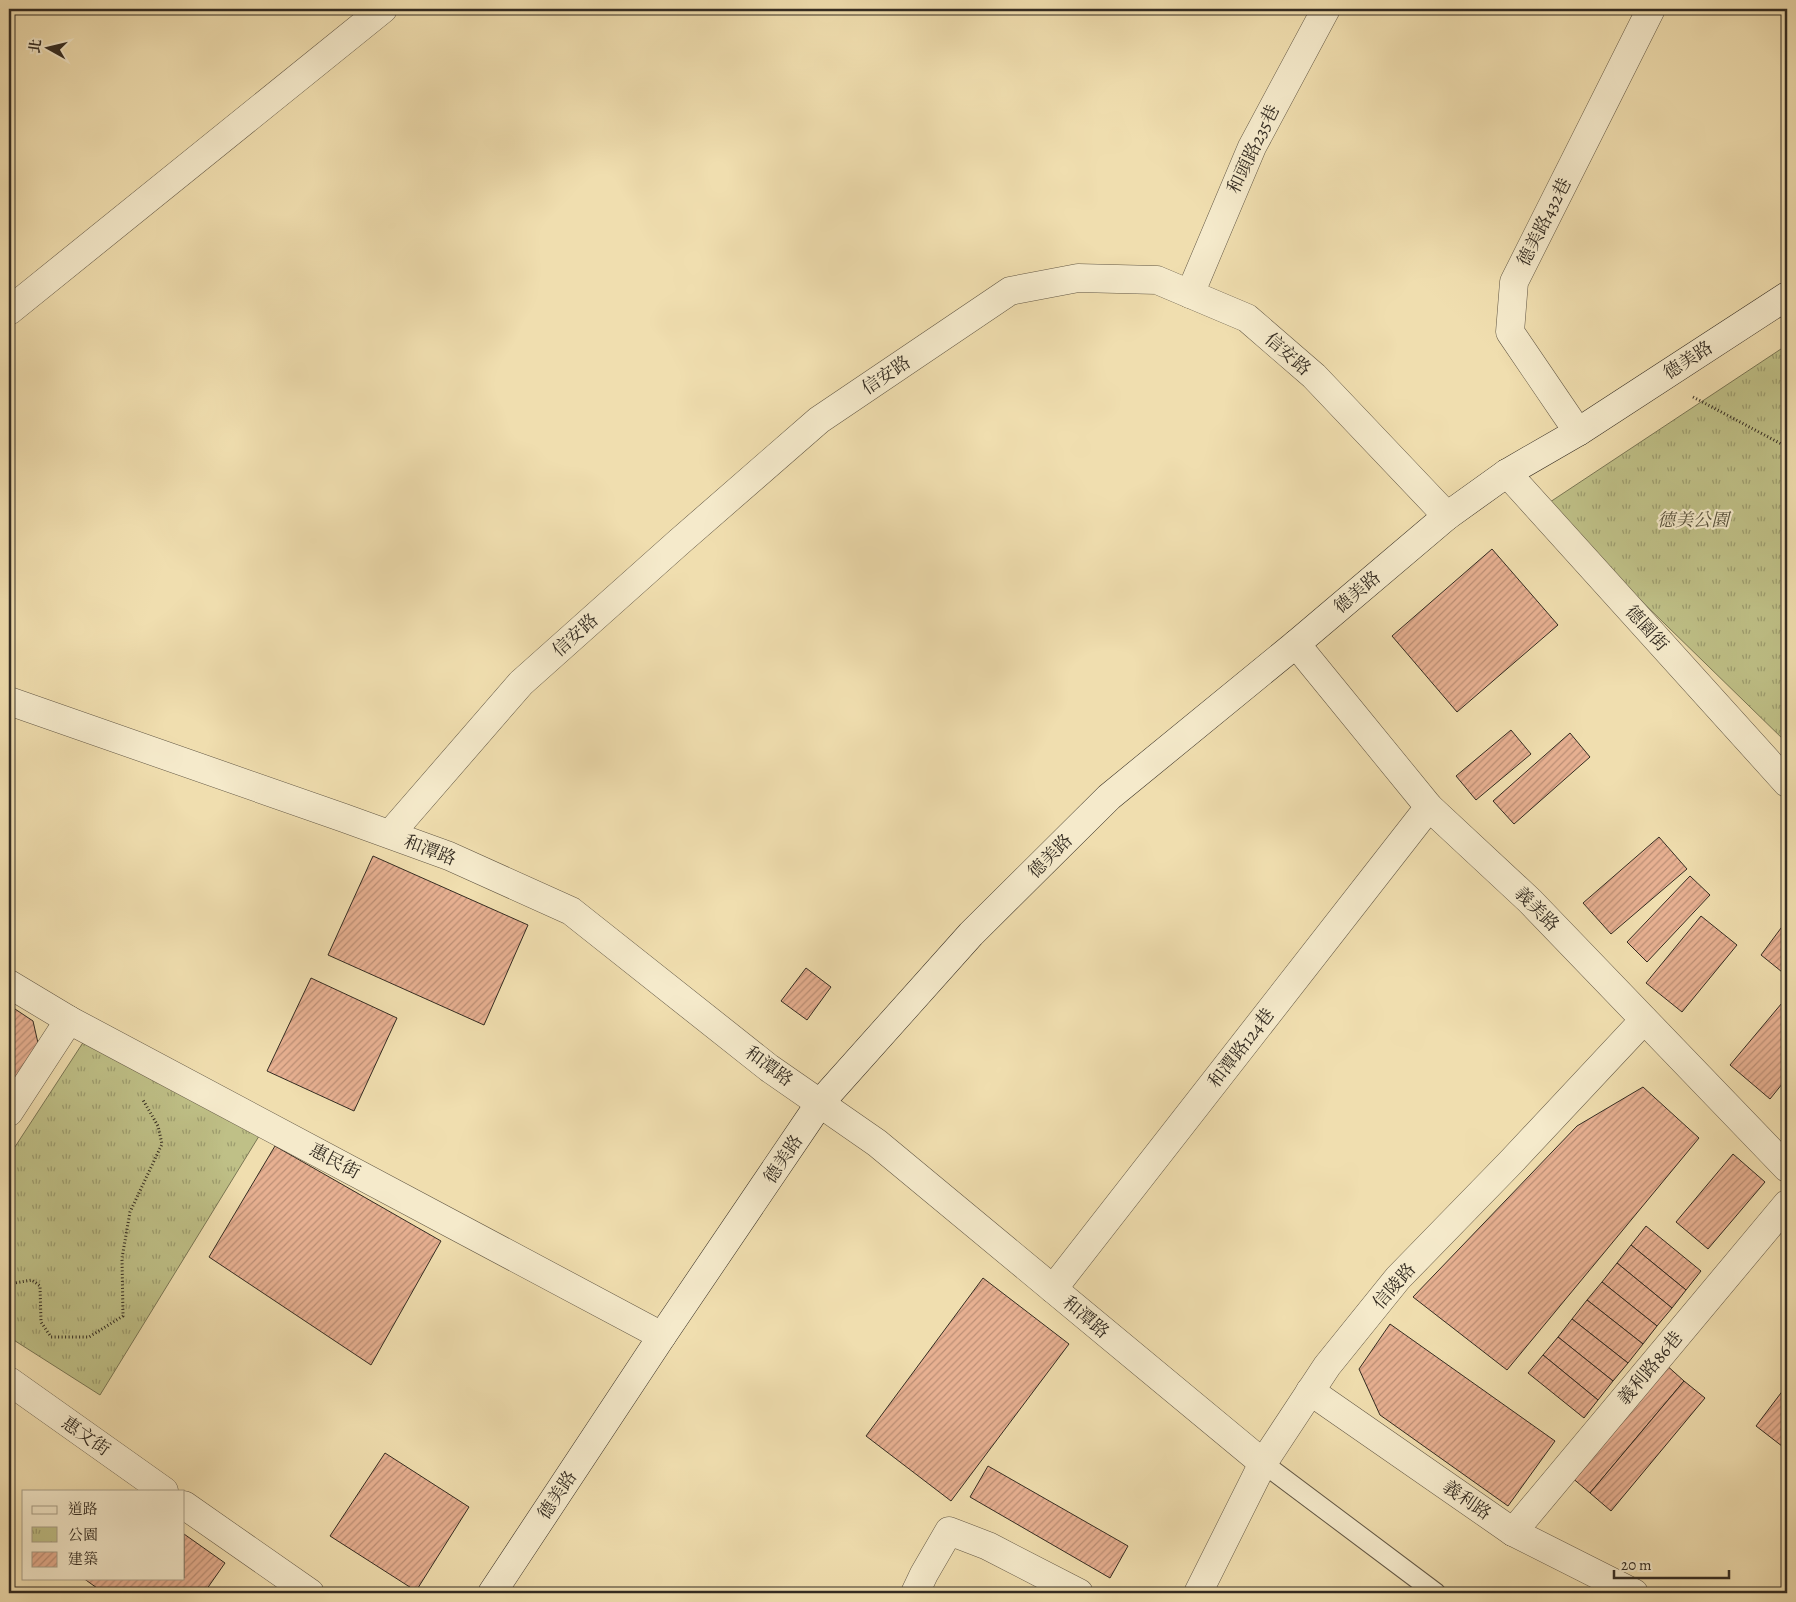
<svg xmlns="http://www.w3.org/2000/svg" width="1796" height="1602" viewBox="0 0 1796 1602" font-family="Alegreya,'Noto Serif TC',serif">
	<style>
		.park { fill: url(#park-tufts); stroke: #7a7654 }
		.building { fill: url(#building-hatch); stroke: #342c22 }
		.lines { fill: none; stroke-linecap: round; stroke-linejoin: round }
		.lane-casing { stroke: #635845; stroke-width: 21 }
		.street-casing { stroke: #635845; stroke-width: 29 }
		.secondary-casing { stroke: #342c22; stroke-width: 29 }
		.path { stroke: #342c22; stroke-width: 3; stroke-dasharray: 1 2.5; stroke-linecap: butt }
		.lane { stroke: #f5eacb; stroke-width: 19 }
		.street { stroke: #f5eacb; stroke-width: 28 }
		.secondary { stroke: #f5eacb; stroke-width: 28 }
		.labels { text-anchor: middle; dominant-baseline: central; stroke-width: 4.5; stroke-linejoin: round; paint-order: stroke }
		.street-label { font-size: 18px; fill: #342c22; stroke: #f5eacb }
		.park-label { font-size: 18px; font-style: italic; fill: #57513b; stroke: #f5eacb }
	</style>
	<defs>
		<pattern id="park-tufts" width="24" height="20" patternUnits="userSpaceOnUse" patternTransform="scale(1.25)"><rect width="24" height="20" fill="#bfc087"/><path d="M3 7l-1-3M5 7V3M7 7l1-3M15 17l-1-3M17 17v-4M19 17l1-3" fill="none" stroke="#9c9c6e"/></pattern>
		<pattern id="building-hatch" width="6" height="6" patternUnits="userSpaceOnUse" patternTransform="scale(1.25)"><rect width="6" height="6" fill="#e7b091"/><path d="M-1 1l2-2M0 6l6-6M5 7l2-2" fill="none" stroke="#bc8f76"/></pattern>
	</defs>
	<rect width="100%" height="100%" fill="#f0deaf"/>
	<filter id="stains"><feTurbulence type="fractalNoise" baseFrequency=".004" numOctaves="4"/><feColorMatrix values="0 0 0 0 .2 0 0 0 0 .09 0 0 0 0 .02 0 0 0 .5 -.17"/></filter>
	<radialGradient id="worn" r=".72"><stop offset=".6" stop-color="#630" stop-opacity="0"/><stop offset="1" stop-color="#630" stop-opacity=".3"/></radialGradient>
	<g class="park">
		<polygon points="1787,345 1787,743 1544,506"/>
		<polygon points="86,1038 264,1128 100,1395 9,1337 9,1156"/>
	</g>
	<g class="building">
		<polygon points="1492,549 1558,625 1457,712 1392,636"/>
		<polygon points="1511,730 1531,754 1476,800 1456,776"/>
		<polygon points="1570,733 1590,757 1514,824 1493,801"/>
		<polygon points="1659,837 1687,869 1611,934 1583,903"/>
		<polygon points="373,856 528,925 484,1025 328,955"/>
		<polygon points="1690,876 1710,895 1647,962 1627,942"/>
		<polygon points="1701,916 1737,945 1682,1012 1646,983"/>
		<polygon points="1787,920 1787,976 1761,955"/>
		<polygon points="806,968 831,987 807,1020 781,1001"/>
		<polygon points="311,978 397,1018 354,1111 267,1071"/>
		<polygon points="1787,997 1787,1078 1770,1099 1730,1065"/>
		<polygon points="9,1005 33,1021 38,1043 9,1088"/>
		<polygon points="1643,1087 1699,1138 1507,1370 1413,1297 1577,1126"/>
		<polygon points="275,1146 441,1241 371,1365 209,1257"/>
		<polygon points="1733,1154 1765,1182 1708,1249 1676,1222"/>
		<polygon points="1646,1226 1701,1271 1686,1290 1631,1245"/>
		<polygon points="1631,1245 1686,1290 1672,1308 1617,1263"/>
		<polygon points="1617,1263 1672,1308 1657,1326 1602,1282"/>
		<polygon points="983,1278 1069,1344 951,1501 866,1436"/>
		<polygon points="1602,1282 1657,1326 1643,1344 1587,1300"/>
		<polygon points="1587,1300 1643,1344 1628,1363 1572,1319"/>
		<polygon points="1572,1319 1628,1363 1613,1381 1558,1337"/>
		<polygon points="1390,1324 1555,1441 1508,1506 1380,1415 1359,1369"/>
		<polygon points="1558,1337 1613,1381 1598,1400 1543,1355"/>
		<polygon points="1543,1355 1598,1400 1584,1418 1528,1373"/>
		<polygon points="1664,1363 1684,1381 1590,1493 1570,1476"/>
		<polygon points="1684,1381 1705,1398 1611,1511 1590,1493"/>
		<polygon points="1787,1385 1787,1450 1756,1426"/>
		<polygon points="385,1453 469,1507 416,1591 330,1536"/>
		<polygon points="988,1466 1128,1546 1110,1578 970,1497"/>
		<polygon points="184,1534 225,1563 204,1593 104,1593 83,1578 184,1578"/>
	</g>
	<g class="lines">
		<g class="lane-casing">
			<polyline id="lane" points="1263,1463 1436,1593"/>
		</g>
		<g class="street-casing">
			<g id="street">
				<polyline points="1190,294 1252,147 1326,9"/>
				<polyline points="9,311 383,9"/>
				<polyline points="1578,432 1510,332 1514,282 1651,9"/>
				<polyline points="1507,473 1787,783"/>
				<polyline points="1296,644 1429,807 1530,901 1787,1168"/>
				<polyline points="9,701 344,818 449,856 571,911 769,1068 877,1143 1263,1463"/>
				<polyline points="390,834 521,683 679,542 819,420 1010,291 1078,278 1157,280 1247,318 1314,376 1447,516"/>
				<polyline points="9,984 69,1020 662,1336"/>
				<polyline points="9,1112 69,1020"/>
				<polyline points="1053,1289 1429,807"/>
				<polyline points="9,1381 164,1491"/>
				<polyline points="1310,1391 1513,1532 1634,1593"/>
				<polyline points="184,1505 310,1593"/>
				<polyline points="1513,1532 1787,1204"/>
				<polyline points="915,1593 924,1574 949,1531 988,1546 1079,1593"/>
				<polyline points="1198,1593 1263,1463 1327,1366 1398,1278 1511,1162 1644,1020"/>
			</g>
		</g>
		<g class="secondary-casing">
			<polyline id="secondary" points="492,1593 662,1336 820,1103 971,934 1109,797 1296,644 1447,516 1507,473 1578,432 1787,296"/>
		</g>
		<g class="path">
			<polyline points="1693,397 1787,447"/>
			<polyline points="9,1284 32,1280 40,1286 41,1322 51,1337 89,1337 123,1316 122,1258 130,1212 162,1144 158,1126 143,1100"/>
		</g>
		<use href="#lane" class="lane"/>
		<use href="#street" class="street"/>
		<use href="#secondary" class="secondary"/>
	</g>
	<g class="labels">
		<g class="street-label">
			<text transform="translate(1253 149) rotate(-64)">和頭路235巷</text>
			<text transform="translate(1544 222) rotate(-63)">德美路432巷</text>
			<text transform="translate(1288 354) rotate(41)">信安路</text>
			<text transform="translate(1688 360) rotate(-33)">德美路</text>
			<text transform="translate(886 375) rotate(-34)">信安路</text>
			<text transform="translate(1357 592) rotate(-40)">德美路</text>
			<text transform="translate(1647 628) rotate(48)">德園街</text>
			<text transform="translate(575 635) rotate(-42)">信安路</text>
			<text transform="translate(430 850) rotate(21)">和潭路</text>
			<text transform="translate(1050 856) rotate(-45)">德美路</text>
			<text transform="translate(1537 909) rotate(45)">義美路</text>
			<text transform="translate(1241 1048) rotate(-52)">和潭路124巷</text>
			<text transform="translate(769 1066) rotate(36)">和潭路</text>
			<text transform="translate(783 1159) rotate(-56)">德美路</text>
			<text transform="translate(335 1161) rotate(28)">惠民街</text>
			<text transform="translate(1394 1286) rotate(-49)">信陵路</text>
			<text transform="translate(1086 1317) rotate(40)">和潭路</text>
			<text transform="translate(1650 1368) rotate(-50)">義利路86巷</text>
			<text transform="translate(86 1436) rotate(35)">惠文街</text>
			<text transform="translate(557 1495) rotate(-56)">德美路</text>
			<text transform="translate(1467 1500) rotate(35)">義利路</text>
		</g>
		<g class="park-label">
			<text x="1693" y="520">德美公園</text>
		</g>
	</g>
	<rect width="1796" height="1602" fill="none" stroke="#f0deaf" stroke-width="30"/>
	<rect x="10" y="10" width="1776" height="1582" fill="none" stroke="#342c22" stroke-width="2.5"/>
	<rect x="15" y="15" width="1766" height="1572" fill="none" stroke="#342c22"/>
	<rect x="22" y="1490" width="162" height="90" fill="#f5eacb" stroke="#a89e87"/>
	<rect x="32" y="1506" width="25" height="8" fill="#f5eacb" stroke="#a89e87"/>
	<text x="68" y="1514" font-size="15" fill="#342c22">道路</text>
	<rect x="32" y="1527" width="25" height="15" fill="url(#park-tufts)" stroke="#a89e87"/>
	<text x="68" y="1540" font-size="15" fill="#342c22">公園</text>
	<rect x="32" y="1552" width="25" height="15" fill="url(#building-hatch)" stroke="#a89e87"/>
	<text x="68" y="1564" font-size="15" fill="#342c22">建築</text>
	<g transform="translate(48 48) rotate(278)" stroke="#f5eacb" stroke-width="4" paint-order="stroke">
	<path d="M0-4L9 19L0 12L-9 19Z" fill="#342c22"/>
	<text y="-8" font-size="14" font-weight="bold" text-anchor="middle" fill="#342c22">北</text>
	</g>
	<path d="M1614 1570v8h115v-8" fill="none" stroke="#342c22" stroke-width="2.5"/>
	<text x="1621" y="1570" font-size="15" fill="#342c22" stroke="#f5eacb" stroke-width="4" paint-order="stroke">20 m</text>
	<rect width="100%" height="100%" filter="url(#stains)"/>
	<rect width="100%" height="100%" fill="url(#worn)"/>
</svg>
